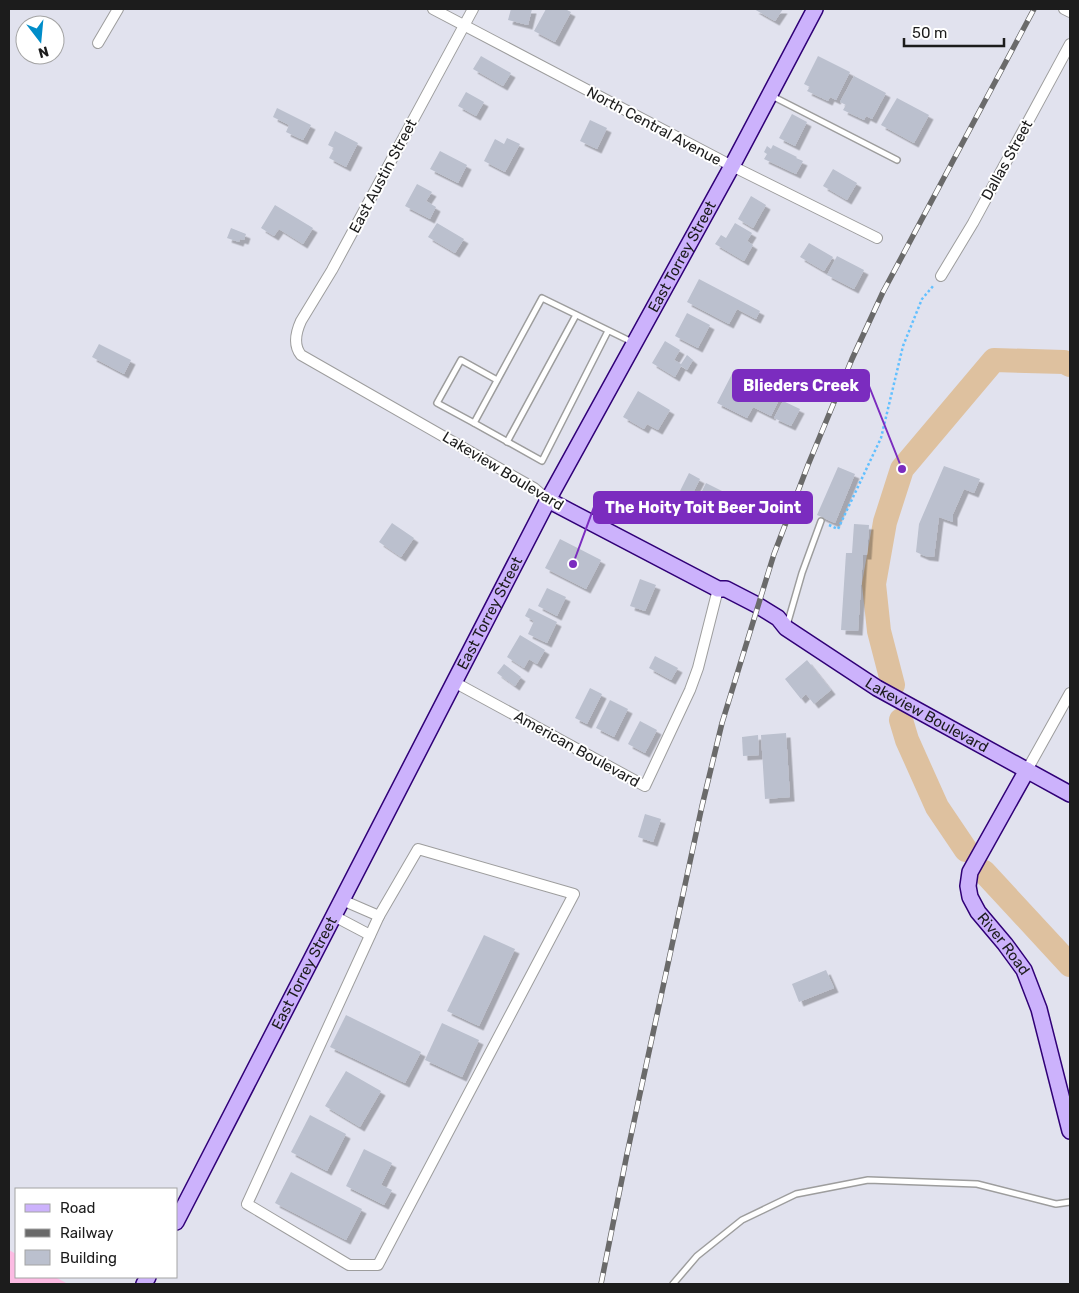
<svg xmlns="http://www.w3.org/2000/svg" width="1079" height="1293" viewBox="0 0 1079 1293" font-family="Rubik,sans-serif">
	<style>
		.park { fill: #fcbbe3 }
		.lines { fill: none; stroke-linecap: round; stroke-linejoin: round }
		.river { stroke: #dec19f; stroke-width: 24 }
		.building { fill: #bbc0ce; filter: url(#shadow) }
		.lane-casing { stroke: #9d9d9d; stroke-width: 8 }
		.street-casing { stroke: #9d9d9d; stroke-width: 12 }
		.secondary-casing { stroke: #300077; stroke-width: 18 }
		.path { stroke: #62c0ff; stroke-width: 2.5; stroke-dasharray: 2.5 2.5; stroke-linecap: butt }
		.lane { stroke: #fff; stroke-width: 5 }
		.street { stroke: #fff; stroke-width: 10 }
		.secondary { stroke: #ccb2fc; stroke-width: 15 }
		.rail-casing { stroke: #6a6a6a; stroke-width: 5.5 }
		.rail { stroke: #fff; stroke-width: 4; stroke-dasharray: 11; stroke-linecap: butt }
		.labels { text-anchor: middle; dominant-baseline: central; stroke-width: 4; stroke-linejoin: round; paint-order: stroke }
		.street-label { font-size: 15px; fill: #1c1c1c; stroke: #fff }
		.leader { fill: none; stroke: #7b2cbf; stroke-width: 2 }
		.callout-dot { fill: #7b2cbf; stroke: #fff; stroke-width: 2 }
		.callout { fill: #7b2cbf; stroke: #7b2cbf; stroke-width: 2 }
		.callout-label { font-size: 16px; text-anchor: middle; font-weight: bold; fill: #fff }
	</style>
	<defs>
		<filter id="shadow"><feDropShadow dx="4.5" dy="4.5" stdDeviation="0" flood-color="#0004"/></filter>
	</defs>
	<rect width="100%" height="100%" fill="#e1e2ee"/>
	<polygon class="park" points="9,1250 16,1254 16,1277 55,1277 68,1284 9,1284"/>
	<g class="lines">
		<g class="river">
			<polyline points="893,685 879,631 874,584 885,522 902,469 994,360 1064,362 1070,365"/>
			<polyline points="901,720 907,740 937,807 966,850"/>
			<polyline points="984,872 1070,965"/>
		</g>
	</g>
	<g class="building">
		<polygon points="511,9 532,9 528,25 508,20"/>
		<polygon points="546,9 565,9 571,12 555,42 534,31"/>
		<polygon points="754,9 783,9 775,21"/>
		<polygon points="481,56 511,73 503,86 473,69"/>
		<polygon points="818,56 850,72 836,100 830,97 828,101 807,91 810,87 804,84"/>
		<polygon points="854,76 886,93 872,119 866,116 864,120 843,110 846,105 840,102"/>
		<polygon points="466,92 484,102 476,116 458,106"/>
		<polygon points="897,98 929,115 914,143 881,125"/>
		<polygon points="277,108 311,125 303,140 286,132 289,125 273,117"/>
		<polygon points="792,114 807,122 795,146 779,138"/>
		<polygon points="590,120 607,128 597,149 580,141"/>
		<polygon points="335,131 358,143 346,167 329,158 334,148 328,145"/>
		<polygon points="507,138 520,144 505,172 484,161 495,139 504,144"/>
		<polygon points="773,145 797,157 796,158 803,161 796,174 764,159 767,154 764,152 767,146 771,149"/>
		<polygon points="440,151 467,165 458,183 430,169"/>
		<polygon points="833,169 857,183 847,200 823,186"/>
		<polygon points="417,184 432,192 426,201 436,207 430,219 405,206"/>
		<polygon points="751,196 766,205 753,228 738,219"/>
		<polygon points="275,205 313,228 303,244 279,229 274,236 261,228"/>
		<polygon points="437,223 464,239 455,253 428,237"/>
		<polygon points="735,223 752,233 747,241 753,245 744,261 715,244 721,235 726,238"/>
		<polygon points="231,228 246,234 244,240 240,239 239,242 227,238"/>
		<polygon points="809,243 833,257 824,271 800,257"/>
		<polygon points="837,256 864,270 854,289 827,275"/>
		<polygon points="699,279 760,311 756,319 737,309 729,324 687,302"/>
		<polygon points="687,313 710,325 698,348 675,336"/>
		<polygon points="665,341 680,350 674,360 681,364 687,355 693,360 687,370 681,366 675,377 652,363"/>
		<polygon points="99,344 131,360 124,374 92,357"/>
		<polygon points="732,374 780,398 771,416 753,407 747,418 717,403"/>
		<polygon points="638,391 670,410 658,430 647,424 644,429 623,417"/>
		<polygon points="783,401 800,409 791,426 774,418"/>
		<polygon points="944,466 980,479 974,493 964,489 953,514 953,522 939,517 934,557 925,556 916,552 919,524"/>
		<polygon points="838,467 855,474 835,523 817,515"/>
		<polygon points="689,473 700,479 683,512 672,507"/>
		<polygon points="706,483 730,495 722,509 699,497"/>
		<polygon points="392,523 414,538 401,557 379,542"/>
		<polygon points="854,524 869,525 867,555 863,555 858,631 841,630 846,553 852,553"/>
		<polygon points="560,539 601,560 586,589 545,568"/>
		<polygon points="640,579 656,585 645,611 630,606"/>
		<polygon points="547,588 566,597 557,616 538,606"/>
		<polygon points="529,608 557,622 547,643 528,634 534,621 525,616"/>
		<polygon points="520,635 545,650 537,664 529,659 524,668 507,657"/>
		<polygon points="655,656 678,668 671,680 649,668"/>
		<polygon points="807,660 831,690 814,704 806,694 801,699 785,679"/>
		<polygon points="504,664 521,677 515,686 497,673"/>
		<polygon points="590,688 602,694 587,724 575,718"/>
		<polygon points="610,700 628,709 614,737 596,728"/>
		<polygon points="640,721 657,730 645,753 628,744"/>
		<polygon points="786,733 790,797 765,799 761,735"/>
		<polygon points="758,735 759,755 743,756 742,737"/>
		<polygon points="645,814 661,819 653,842 638,837"/>
		<polygon points="484,935 515,949 479,1026 447,1011"/>
		<polygon points="826,970 834,988 799,1002 792,984"/>
		<polygon points="346,1015 421,1052 405,1083 330,1047"/>
		<polygon points="442,1023 479,1040 462,1077 425,1060"/>
		<polygon points="346,1071 381,1091 360,1127 325,1106"/>
		<polygon points="310,1115 346,1134 327,1171 291,1152"/>
		<polygon points="364,1149 392,1163 381,1185 392,1190 384,1205 346,1186"/>
		<polygon points="291,1172 362,1209 346,1240 275,1203"/>
	</g>
	<g class="lines">
		<g class="lane-casing">
			<g id="lane">
				<polyline points="770,95 897,160"/>
				<polyline points="608,331 542,461 474,423 542,298 634,343"/>
				<polyline points="474,423 437,403 461,360 497,380"/>
				<polyline points="507,442 576,315"/>
				<polyline points="787,625 802,573 821,521"/>
				<polyline points="673,1284 697,1256 742,1220 796,1194 868,1180 977,1184 1056,1204 1070,1202"/>
			</g>
		</g>
		<g class="street-casing">
			<g id="street">
				<polyline points="433,9 732,166 877,238"/>
				<path d="M473,9L332,270L301,321C296,332 293,345 301,355L518,479L534,488L548,500"/>
				<polyline points="1064,9 1070,12"/>
				<polyline points="98,43 118,9"/>
				<polyline points="941,276 973,223 1070,44"/>
				<polyline points="454,682 645,786 690,690 698,668 718,589"/>
				<polyline points="1027,770 1070,693"/>
				<polygon points="418,849 574,894 378,1265 349,1265 247,1204 379,916"/>
				<polyline points="342,900 379,916"/>
				<polyline points="334,916 370,935"/>
			</g>
		</g>
		<g class="secondary-casing">
			<g id="secondary">
				<path id="s1" d="M548,500L718,589H726L757,605L778,618L786,628L877,688L1070,794"/>
				<path id="s2" d="M1027,770L970,872L968,886L970,897L978,912L1005,944L1024,970L1039,1009L1070,1131"/>
				<path id="s3" d="M176,1222L548,500L732,166L815,9"/>
				<polyline points="144,1284 148,1277"/>
			</g>
		</g>
		<polyline class="path" points="829,525 838,529 881,438 903,346 922,299 934,285"/>
		<use href="#lane" class="lane"/>
		<use href="#street" class="street"/>
		<use href="#secondary" class="secondary"/>
		<g class="rail-casing">
			<polyline id="rail" points="601,1284 627,1154 702,806 722,723 774,554 808,465 852,359 883,292 1034,9"/>
		</g>
		<use href="#rail" class="rail"/>
	</g>
	<g class="labels">
		<g class="street-label">
			<text transform="translate(654 126) rotate(28)">North Central Avenue</text>
			<text transform="translate(1007 160) rotate(-61)">Dallas Street</text>
			<text transform="translate(383 176) rotate(-62)">East Austin Street</text>
			<text stroke="none"><textPath href="#s3" startOffset="1090">East Torrey Street</textPath></text>
			<text transform="translate(503 471) rotate(31)">Lakeview Boulevard</text>
			<text stroke="none"><textPath href="#s3" startOffset="685">East Torrey Street</textPath></text>
			<text stroke="none"><textPath href="#s1" startOffset="438">Lakeview Boulevard</textPath></text>
			<text transform="translate(577 749) rotate(29)">American Boulevard</text>
			<text stroke="none"><textPath href="#s2" startOffset="200">River Road</textPath></text>
			<text stroke="none"><textPath href="#s3" startOffset="280">East Torrey Street</textPath></text>
		</g>
	</g>
	<path class="leader" d="M902 469L869 386M573 564L594 507"/>
	<g class="callout-dot">
		<circle cx="902" cy="469" r="5"/>
		<circle cx="573" cy="564" r="5"/>
	</g>
	<g class="callout">
		<rect x="733" y="370" width="136" height="31" rx="5"/>
		<rect x="594" y="492" width="218" height="31" rx="5"/>
	</g>
	<g class="callout-label">
		<text x="801" y="391">Blieders Creek</text>
		<text x="703" y="513">The Hoity Toit Beer Joint</text>
	</g>
	<rect width="1079" height="1293" fill="none" stroke="#1c1c1c" stroke-width="20"/>
	<rect x="15" y="1188" width="162" height="90" fill="#ffffff" stroke="#a4a4a4"/>
	<rect x="25" y="1204" width="25" height="8" fill="#ccb2fc" stroke="#a4a4a4"/>
	<text x="60" y="1213" font-size="15" fill="#1c1c1c">Road</text>
	<rect x="25" y="1229" width="25" height="8" fill="#6a6a6a" stroke="#a4a4a4"/>
	<text x="60" y="1238" font-size="15" fill="#1c1c1c">Railway</text>
	<rect x="25" y="1250" width="25" height="15" fill="#bbc0ce" stroke="#a4a4a4"/>
	<text x="60" y="1263" font-size="15" fill="#1c1c1c">Building</text>
	<g transform="translate(40 40) rotate(164)"><circle r="24" fill="#ffffff" stroke="#a4a4a4"/>
	<path d="M0-4L9 19L0 12L-9 19Z" fill="#008dc9"/>
	<text y="-8" font-size="14" font-weight="bold" text-anchor="middle" fill="#1c1c1c">N</text>
	</g>
	<path d="M904 38v8h100v-8" fill="none" stroke="#1c1c1c" stroke-width="2.5"/>
	<text x="912" y="38" font-size="15" fill="#1c1c1c" stroke="#ffffff" stroke-width="4" paint-order="stroke">50 m</text>
</svg>
